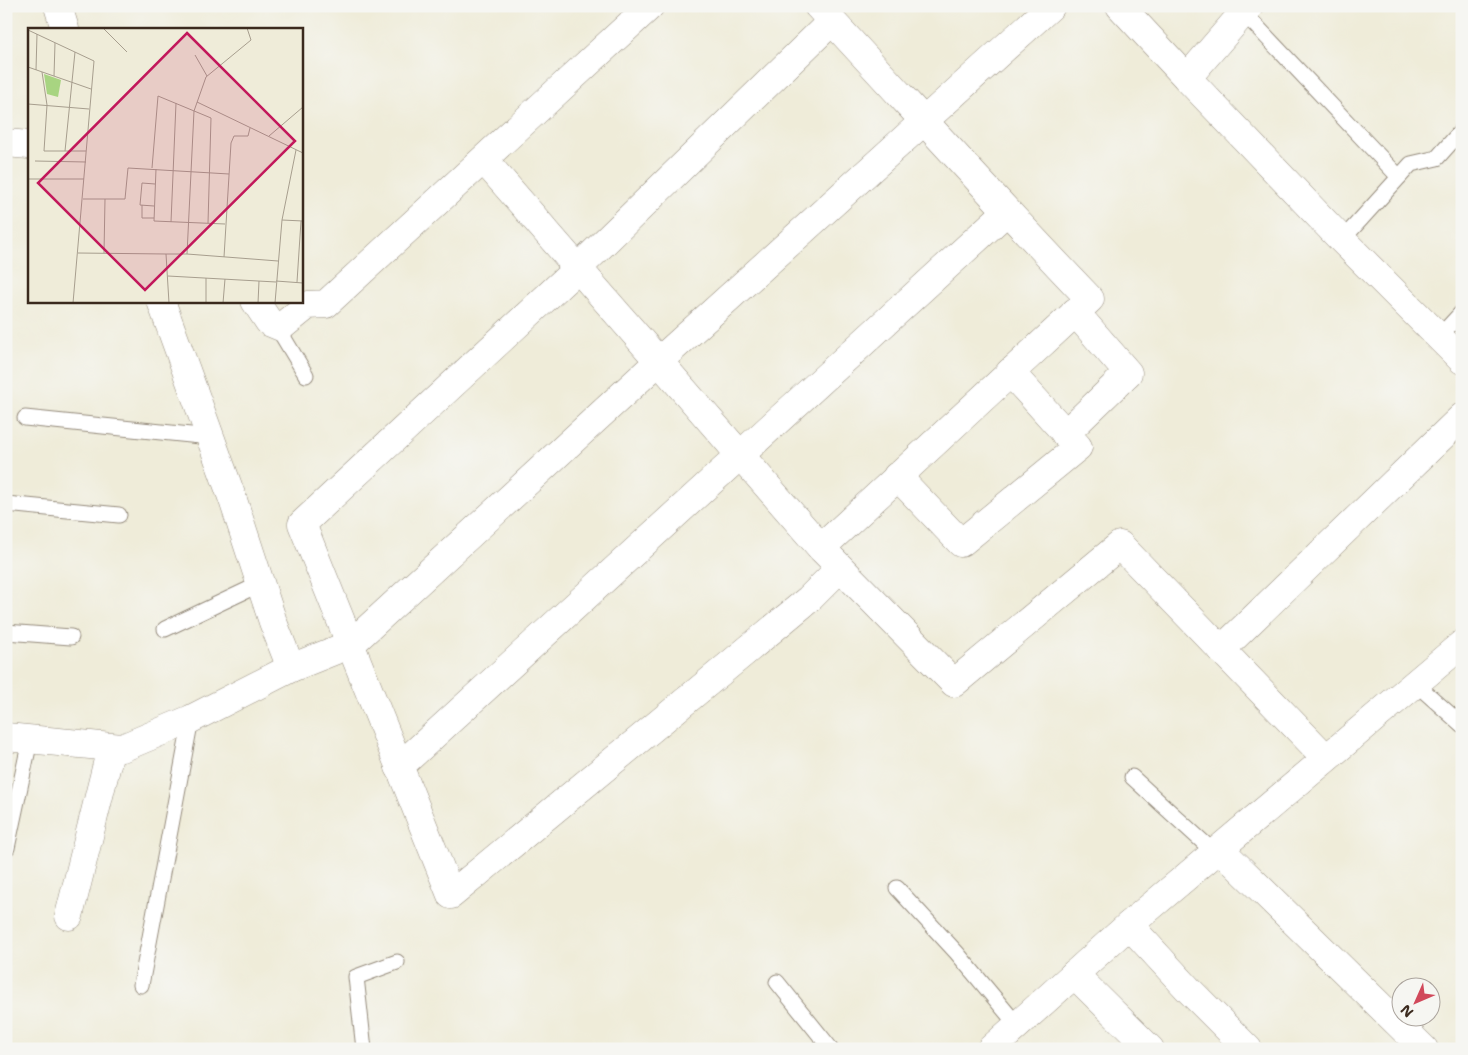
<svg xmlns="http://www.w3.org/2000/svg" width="1468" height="1055" viewBox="0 0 1468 1055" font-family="'Shantell Sans',sans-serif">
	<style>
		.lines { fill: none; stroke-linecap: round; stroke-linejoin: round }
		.lane-casing { stroke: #958b7c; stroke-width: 17 }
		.street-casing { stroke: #958b7c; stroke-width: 29 }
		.lane { stroke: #fff; stroke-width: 15 }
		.street { stroke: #fff; stroke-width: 28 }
		.inset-road { fill: none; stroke: #a79e8e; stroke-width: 1 }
		.view { fill: #c2185b; fill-opacity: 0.15; stroke: #c2185b; stroke-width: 2.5 }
		.inset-edge { fill: none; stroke: #3b2a1e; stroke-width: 2.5 }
	</style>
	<rect width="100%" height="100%" fill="#f6f6f2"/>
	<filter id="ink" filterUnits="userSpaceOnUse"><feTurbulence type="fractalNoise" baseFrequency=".02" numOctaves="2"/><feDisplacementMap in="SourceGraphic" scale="10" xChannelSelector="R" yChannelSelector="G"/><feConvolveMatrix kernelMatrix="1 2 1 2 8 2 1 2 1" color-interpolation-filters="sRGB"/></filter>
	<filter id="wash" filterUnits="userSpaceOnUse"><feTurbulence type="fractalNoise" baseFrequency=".0096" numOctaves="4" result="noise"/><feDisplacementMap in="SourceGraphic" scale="20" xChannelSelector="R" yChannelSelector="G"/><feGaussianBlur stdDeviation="1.12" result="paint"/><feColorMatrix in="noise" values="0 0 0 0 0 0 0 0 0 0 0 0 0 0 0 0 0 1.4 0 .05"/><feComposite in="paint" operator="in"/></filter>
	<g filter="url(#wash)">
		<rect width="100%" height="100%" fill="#efecd9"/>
	</g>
	<g filter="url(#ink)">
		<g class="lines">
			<g class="lane-casing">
				<g id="lane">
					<polyline points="1244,13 1399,177"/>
					<polyline points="1342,240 1411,164 1437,158 1462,130"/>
					<polyline points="276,325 306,375"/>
					<polyline points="1439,337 1462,312"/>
					<polyline points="25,418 210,437"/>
					<polyline points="6,504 119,515"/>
					<polyline points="165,629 260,584"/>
					<polyline points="6,632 71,637"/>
					<polyline points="1415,683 1462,725"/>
					<polyline points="1132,777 1215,853"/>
					<polyline points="7,848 30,740"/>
					<polyline points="897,888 957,953 1017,1025"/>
					<polyline points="777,982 831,1049"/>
					<polyline points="141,985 191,719"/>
					<polyline points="364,1049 356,977 397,962"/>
				</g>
			</g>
			<g class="street-casing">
				<g id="street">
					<polyline points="58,6 65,29"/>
					<path d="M818,6C909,104 998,203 1090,299L821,548"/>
					<polyline points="1120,6 1187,78 1249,6"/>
					<polyline points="832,21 577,269 302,524 451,895 809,599 840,568"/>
					<polyline points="1187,78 1339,237 1462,360"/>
					<polyline points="6,143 29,145"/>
					<polyline points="484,160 821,548 954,683 1120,545 1326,758"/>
					<polyline points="161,301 233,500 273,622 291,668"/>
					<polyline points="255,301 269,322 281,327 308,305 326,304 650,6"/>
					<polyline points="1065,434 1128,373 1075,312"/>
					<polyline points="897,476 961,543 1078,447 1010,372"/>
					<polyline points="1221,650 1462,417"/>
					<polyline points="6,737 122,748 191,719 291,668 351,644 659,361 1051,6"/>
					<polyline points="399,767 1006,212"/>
					<polyline points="1220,849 1424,1049"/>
					<polyline points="69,916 111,748"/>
					<polyline points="1129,925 1189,990 1248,1049"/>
					<polyline points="1074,974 1150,1049"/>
					<polyline points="991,1049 1129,925 1462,644"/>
				</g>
			</g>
			<use href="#lane" class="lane"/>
			<use href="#street" class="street"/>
		</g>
	</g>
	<g transform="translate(28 28)">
		<rect width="275" height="275" fill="#efecd9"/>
		<path d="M16,46L33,52L30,69L19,66Z" fill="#a8d481"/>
		<path class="inset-road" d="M75,0L99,24M0,2L66,33L45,275M167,27L179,48M0,39L63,61M8,42L9,6M14,44L19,77L16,123H58M26,48L27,15M169,74L275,125M0,76L61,81M241,108L275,79M37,123L47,24M7,133L58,134M124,140L130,68L183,90L180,195M128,141L126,193L197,196M0,151H56M55,171H97L100,140L201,146M114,177V190H126M126,178L112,177L114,155L127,156M254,192L275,193M143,194L148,75M50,225L138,226M76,225L77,171M159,226L250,233M196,229L203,115L206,108H220L222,100M140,248L248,254M248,253L275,255M269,254L273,193M141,275L138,226H159L166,83L178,49L223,12L219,0M178,275V250M195,275L197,251M230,275L231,253M247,275L254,192L268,122"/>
		<path class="view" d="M159,5L267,113L117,262L10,155Z"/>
		<rect width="275" height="275" class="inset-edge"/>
	</g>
	<rect width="1468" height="1055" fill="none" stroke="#f6f6f2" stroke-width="25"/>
	<g transform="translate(1416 1002) rotate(225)"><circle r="24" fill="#f6f6f2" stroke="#aba49d"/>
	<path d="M0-4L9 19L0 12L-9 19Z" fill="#d1495b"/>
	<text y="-8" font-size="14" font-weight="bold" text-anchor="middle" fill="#3b2a1e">N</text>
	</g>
</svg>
